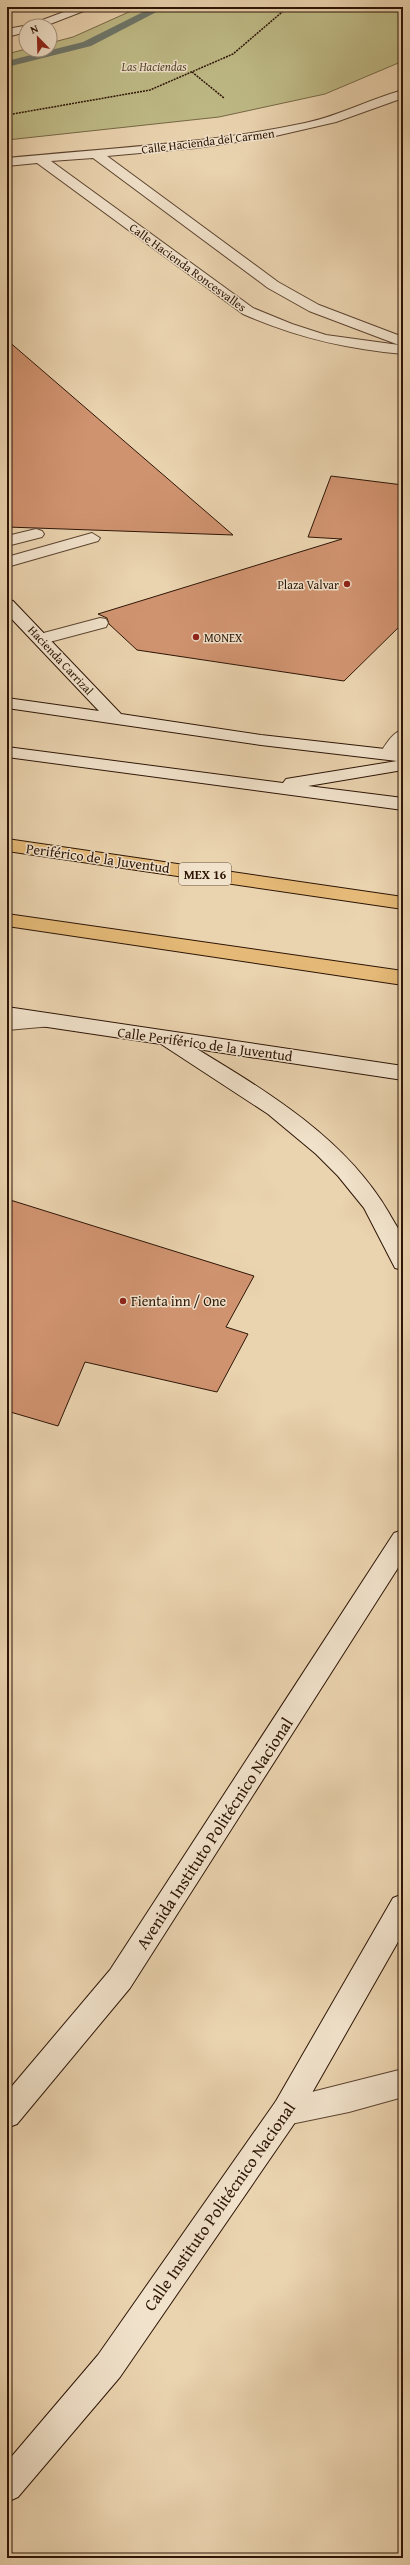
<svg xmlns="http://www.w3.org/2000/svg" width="410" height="2565" viewBox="0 0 410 2565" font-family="'Gentium Book Plus',serif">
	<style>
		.green { fill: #beba86; stroke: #766846 }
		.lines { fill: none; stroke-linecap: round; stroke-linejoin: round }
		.stream { fill: #6d766b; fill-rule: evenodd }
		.building { fill: #d09370; stroke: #2d1506 }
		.lane-casing { stroke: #5c4430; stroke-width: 2 }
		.street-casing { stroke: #5c4430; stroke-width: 2 }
		.secondary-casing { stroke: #2d1506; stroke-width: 2 }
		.highway-casing { stroke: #2d1506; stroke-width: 2 }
		.path { stroke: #2d1506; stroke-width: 1.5; stroke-dasharray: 2 1; stroke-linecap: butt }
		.lane { fill: #f1e2cb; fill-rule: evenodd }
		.street { fill: #f1e2cb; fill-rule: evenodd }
		.secondary { fill: #f1e2cb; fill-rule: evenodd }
		.highway { fill: #e5ba78; fill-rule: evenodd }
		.poi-dot { fill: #8f2418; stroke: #f1e2cb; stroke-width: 1.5 }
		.labels { text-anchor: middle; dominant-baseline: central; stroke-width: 3; stroke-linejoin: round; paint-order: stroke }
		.far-park-label { font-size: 12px; font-style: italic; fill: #58472c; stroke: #f1e2cb }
		.far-street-label { font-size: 12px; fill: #2d1506; stroke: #f1e2cb }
		.far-poi-label { font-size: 12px; fill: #2d1506; stroke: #f1e2cb; text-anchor: end }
		.shield { fill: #f1e2cb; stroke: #685241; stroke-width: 1 }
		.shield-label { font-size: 13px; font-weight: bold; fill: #2d1506 }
		.street-label { font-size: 14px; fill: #2d1506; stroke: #f1e2cb }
		.poi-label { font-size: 14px; fill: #2d1506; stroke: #f1e2cb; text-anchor: start }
		.near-street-label { font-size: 17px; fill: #2d1506; stroke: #f1e2cb }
	</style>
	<rect width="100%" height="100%" fill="#ead3af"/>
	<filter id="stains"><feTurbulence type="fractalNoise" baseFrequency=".005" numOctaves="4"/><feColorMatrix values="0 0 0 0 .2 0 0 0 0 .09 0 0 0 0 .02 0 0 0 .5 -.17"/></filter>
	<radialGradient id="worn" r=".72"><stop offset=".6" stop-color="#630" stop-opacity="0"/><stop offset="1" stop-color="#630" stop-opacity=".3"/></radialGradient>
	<polygon class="green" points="140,7 403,7 403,61 325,94 219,117 7,140 7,54 26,49 50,50 50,43 73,37"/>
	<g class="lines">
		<polygon class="stream" points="153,7 166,7 91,46 7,67 7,61 83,42"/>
	</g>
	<g class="building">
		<polygon points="7,340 233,535 7,527"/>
		<polygon points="331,476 403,485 403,623 344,681 137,650 109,624 107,618 98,614 342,539 308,537"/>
		<polygon points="7,1199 254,1276 226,1327 248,1334 217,1392 85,1362 58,1426 7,1411"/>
	</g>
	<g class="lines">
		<g class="lane-casing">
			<g id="lane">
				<polygon points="36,529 42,531 44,534 42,537 7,546 7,536"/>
				<polygon points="92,533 100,538 98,541 7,567 7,557"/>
				<polygon points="100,618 106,619 108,623 106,627 42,644 34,639 36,635"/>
				<path d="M403,730V747L394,759H382L379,755C385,746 392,732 403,730Z"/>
				<polygon points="45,1014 52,1016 55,1021 52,1026 7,1030 7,1016"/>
				<polygon points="403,2069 403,2097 349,2112 286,2125 276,2121 272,2111 276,2101"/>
			</g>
		</g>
		<g class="street-casing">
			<g id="street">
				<polygon points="77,7 94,7 45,26 26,26 26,32 7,37 7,29 29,25"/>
				<path d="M403,90V98L336,122L271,137L196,148L107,156L278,282L319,305L403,337V354C346,349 295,337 243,314L37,163L7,166V158C107,148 207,144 305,123C339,116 370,99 403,90ZM93,158L268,288L309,311L399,345L326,335L292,324L253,308L51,161Z"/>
			</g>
		</g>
		<g class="secondary-casing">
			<g id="secondary">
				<polygon points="7,599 13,601 121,714 261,735 403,751 403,770 308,786 403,798 403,810 7,757 7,747 283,783 286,779 292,778 397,761 261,745 7,708 7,698 99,711 7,614"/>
				<path d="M7,1007L403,1066V1080L197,1049C268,1092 346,1139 389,1213C393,1221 401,1231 403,1240C405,1249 403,1261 403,1270L395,1268L364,1208L338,1176L316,1154L268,1114L161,1044L7,1021Z"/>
				<polygon points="403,1530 403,1560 130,1988 17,2124 7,2128 7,2092 110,1970 394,1533"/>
				<polygon points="403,1894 403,1933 296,2121 120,2377 18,2497 7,2502 7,2462 98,2355 276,2101 393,1898"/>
			</g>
		</g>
		<g class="highway-casing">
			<g id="highway">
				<polygon points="7,839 403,897 403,909 7,851"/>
				<polygon points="7,914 403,971 403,985 7,926"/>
			</g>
		</g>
		<g class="path">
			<polyline points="130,11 140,7"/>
			<polyline points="192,72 224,98"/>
			<polyline points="7,115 150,90 233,54 288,7"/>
		</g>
		<use href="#lane" class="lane"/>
		<use href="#street" class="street"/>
		<use href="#secondary" class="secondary"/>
		<use href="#highway" class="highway"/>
	</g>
	<g class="poi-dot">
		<circle cx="347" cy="584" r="4"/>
		<circle cx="196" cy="637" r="4"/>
		<circle cx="123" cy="1301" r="4"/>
	</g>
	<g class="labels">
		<g class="far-park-label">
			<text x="154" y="66">Las Haciendas</text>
		</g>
		<g class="far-street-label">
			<text transform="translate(208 141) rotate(-7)">Calle Hacienda del Carmen</text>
			<text transform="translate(188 267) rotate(36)">Calle Hacienda Roncesvalles</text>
			<text transform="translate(61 660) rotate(47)">Hacienda Carrizal</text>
		</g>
		<g class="far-poi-label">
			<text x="339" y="584">Plaza Valvar</text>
			<text x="204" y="637" text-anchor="start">MONEX</text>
		</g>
		<rect class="shield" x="179" y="863" width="52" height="22" rx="3"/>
		<g class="shield-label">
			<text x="205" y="874">MEX 16</text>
		</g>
		<g class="street-label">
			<text transform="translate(98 858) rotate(8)">Periférico de la Juventud</text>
			<text transform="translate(205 1044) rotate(8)">Calle Periférico de la Juventud</text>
		</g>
		<g class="poi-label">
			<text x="131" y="1301">Fienta inn / One</text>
		</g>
		<g class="near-street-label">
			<text transform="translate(214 1833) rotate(-57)">Avenida Instituto Politécnico Nacional</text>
			<text transform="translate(219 2206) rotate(-55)">Calle Instituto Politécnico Nacional</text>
		</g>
	</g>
	<rect width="410" height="2565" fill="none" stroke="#ead3af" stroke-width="24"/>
	<rect x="8" y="8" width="394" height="2549" fill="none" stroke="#2d1506" stroke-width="2"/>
	<rect x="12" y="12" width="386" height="2541" fill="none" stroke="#2d1506"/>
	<g transform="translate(38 38) rotate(337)"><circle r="19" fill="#f1e2cb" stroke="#a3907c"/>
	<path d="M0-3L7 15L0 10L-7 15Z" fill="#8f2418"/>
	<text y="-6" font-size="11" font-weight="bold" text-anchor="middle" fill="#2d1506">N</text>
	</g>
	<rect width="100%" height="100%" filter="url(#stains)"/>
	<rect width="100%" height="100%" fill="url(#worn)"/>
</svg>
